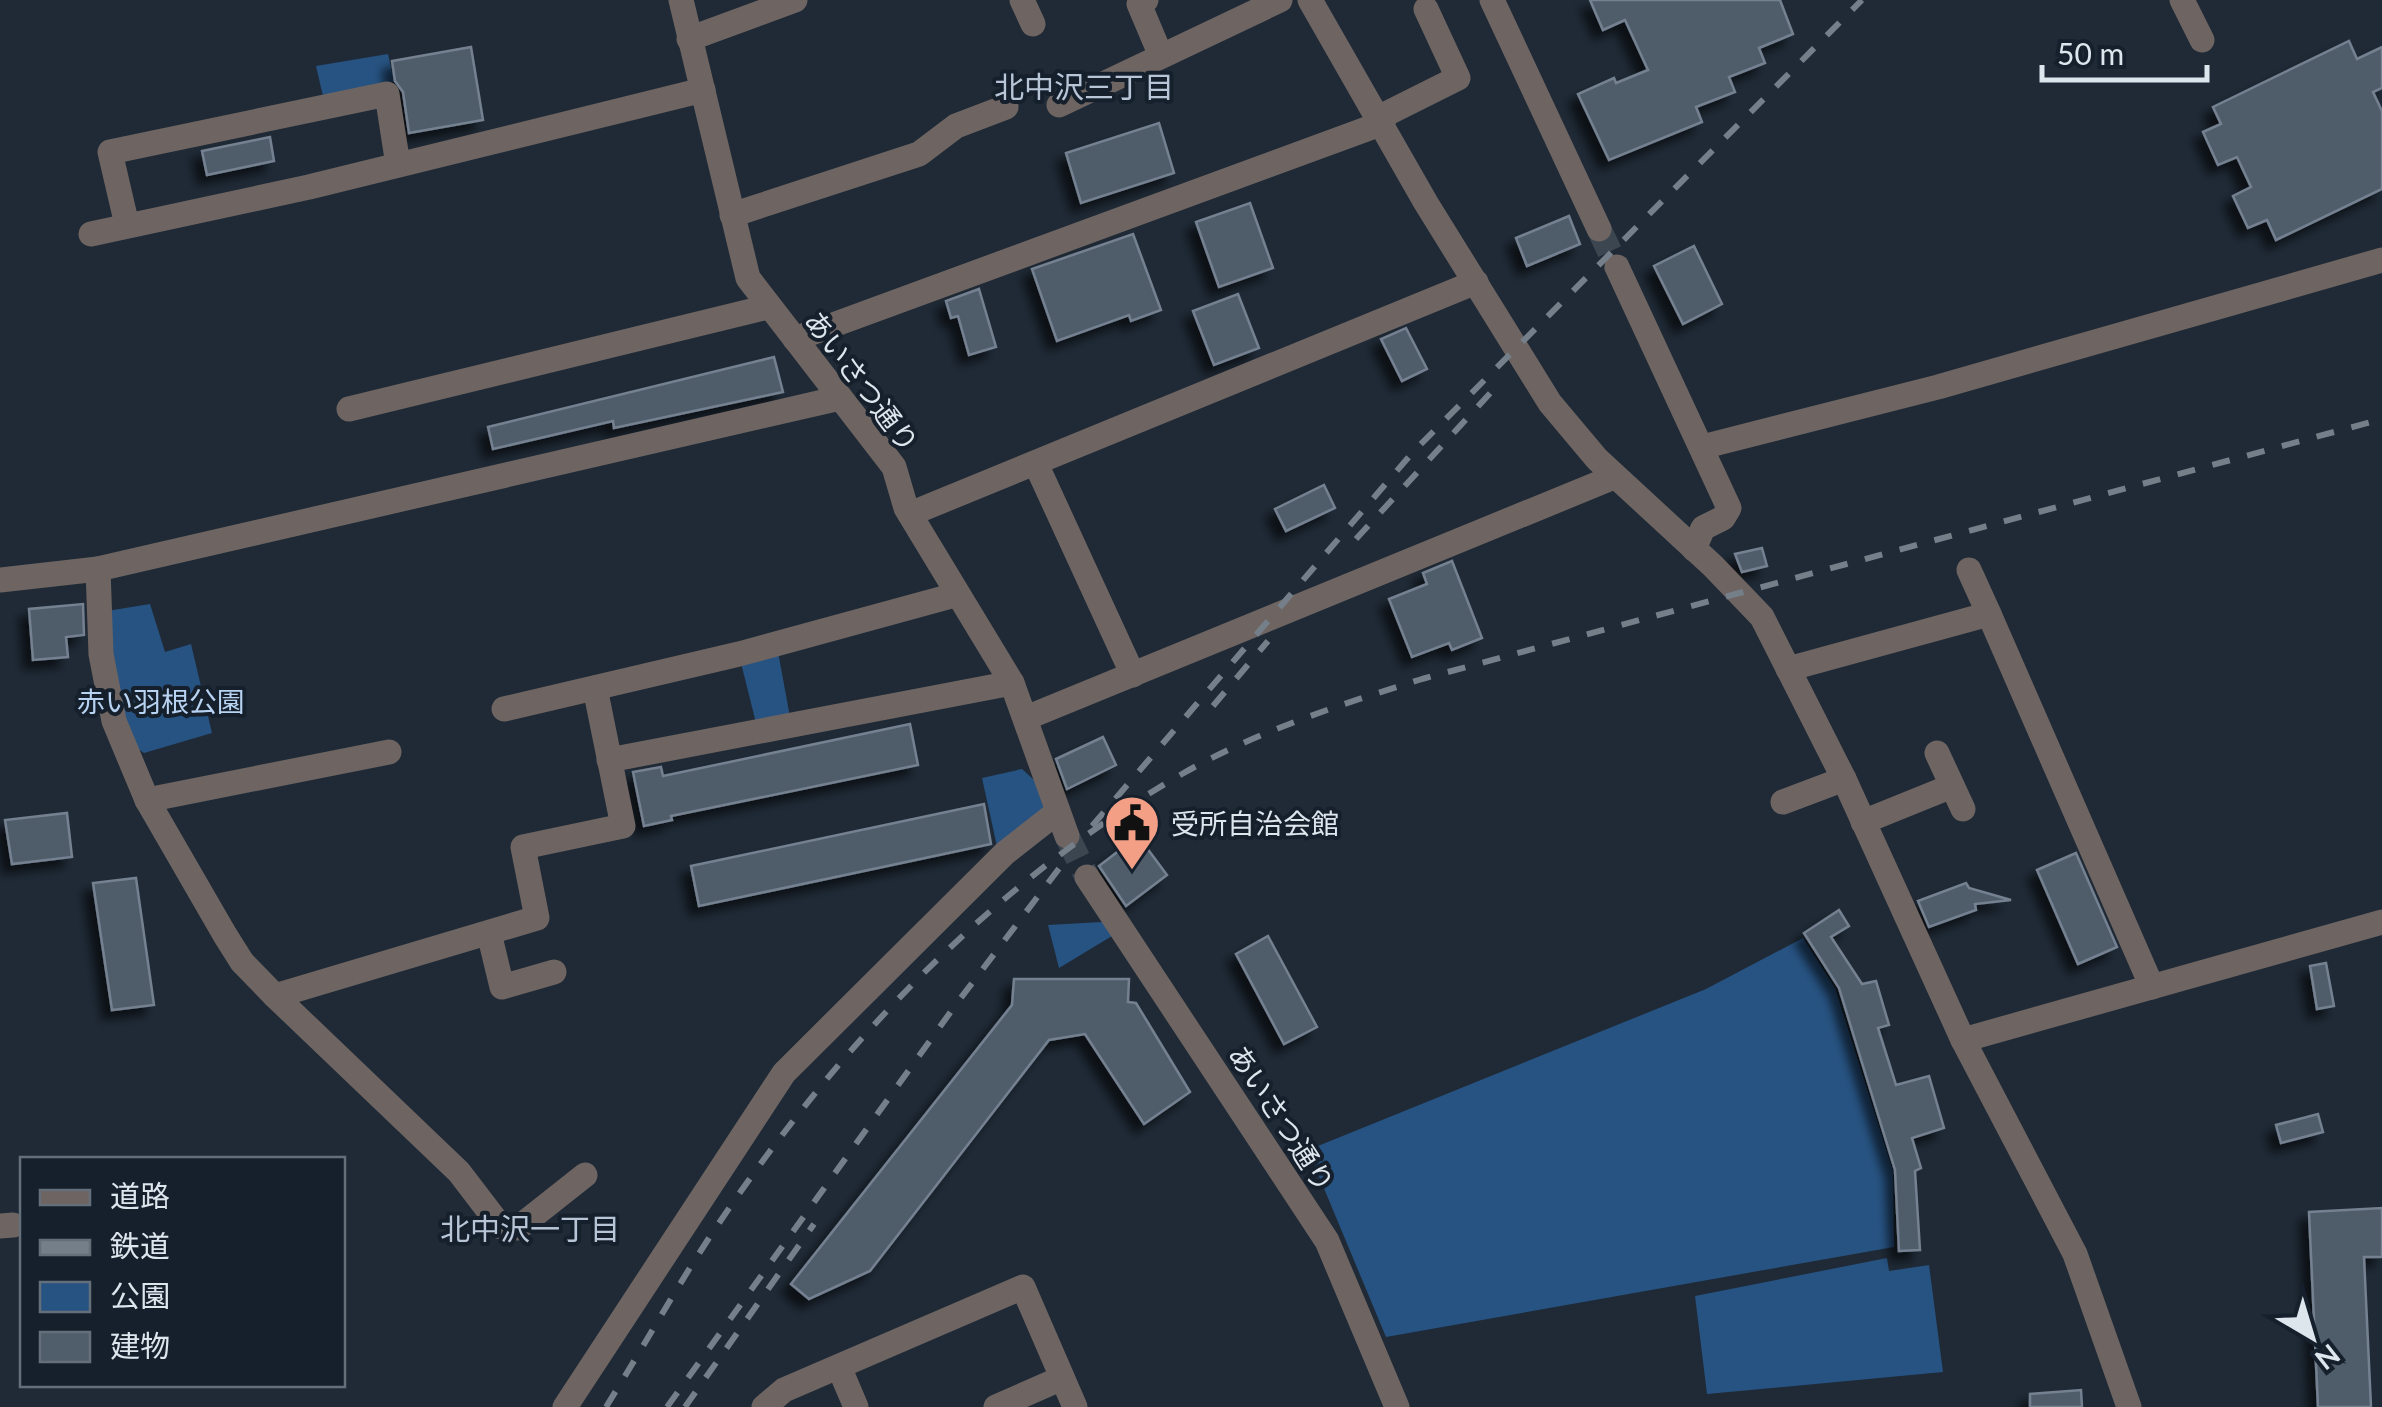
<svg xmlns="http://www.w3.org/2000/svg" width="2382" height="1407" viewBox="0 0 2382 1407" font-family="Lato,'Noto Sans JP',sans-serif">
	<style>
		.green { fill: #275382 }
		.building { fill: #505d6b; stroke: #748191; stroke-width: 2.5; filter: url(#shadow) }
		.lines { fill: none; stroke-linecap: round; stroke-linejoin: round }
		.minor-tunnel { stroke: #3c4651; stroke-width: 25; stroke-dasharray: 25 12; stroke-linecap: butt }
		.minor { stroke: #6e6562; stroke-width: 25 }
		.rail { stroke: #757f89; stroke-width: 6; stroke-dasharray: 18 18; stroke-linecap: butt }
		.labels { text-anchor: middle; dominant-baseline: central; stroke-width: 8; stroke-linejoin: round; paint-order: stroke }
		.street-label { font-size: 28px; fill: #dde5ed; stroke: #15202c }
		.park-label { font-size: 28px; fill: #b8d2f1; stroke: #15202c }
		.poi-label { font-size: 28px; fill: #dde5ed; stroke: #15202c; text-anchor: start }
		.neighbourhood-label { font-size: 30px; fill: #b7c5d6; stroke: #15202c }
	</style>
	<defs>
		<filter id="shadow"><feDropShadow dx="-9" dy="9" stdDeviation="5" flood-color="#0009"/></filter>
	</defs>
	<rect width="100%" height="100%" fill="#1f2a36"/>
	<g class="green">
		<polygon points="388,54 394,82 323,96 316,66"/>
		<path d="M150,604L165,652L191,644L212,733L144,753C106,729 112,651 107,611Z"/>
		<polygon points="778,652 790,717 756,723 741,663"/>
		<polygon points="1022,769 1034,780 1044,808 998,851 982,778"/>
		<polygon points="1102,922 1112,936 1059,968 1048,925"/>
		<polygon points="1803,938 1835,988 1893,1171 1894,1247 1386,1337 1308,1150 1706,989"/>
		<polygon points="1887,1258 1889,1271 1929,1265 1943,1372 1707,1394 1695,1296"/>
	</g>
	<g class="building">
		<polygon points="1590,0 1780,0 1793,34 1759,48 1765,63 1729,77 1735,92 1696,107 1702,122 1609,160 1578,94 1614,78 1616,83 1648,70 1625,20 1603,30"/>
		<polygon points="2349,41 2357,59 2382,47 2382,88 2373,92 2382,111 2382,189 2276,240 2267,220 2248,228 2233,196 2251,187 2237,157 2218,165 2203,132 2221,124 2213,107"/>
		<polygon points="471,47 483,120 409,133 403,92 395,81 392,61"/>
		<polygon points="1159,123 1174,173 1081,203 1066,153"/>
		<polygon points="270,137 274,161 207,175 202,151"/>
		<polygon points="1250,203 1273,268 1219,287 1196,222"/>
		<polygon points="1569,216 1580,244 1527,266 1516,238"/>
		<polygon points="1133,234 1161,310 1131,321 1129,315 1057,341 1032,269"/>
		<polygon points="1694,246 1722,304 1683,324 1654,266"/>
		<polygon points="979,289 996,347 969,355 958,316 951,318 946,301"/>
		<polygon points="1238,294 1259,348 1214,365 1193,311"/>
		<polygon points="1406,328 1427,369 1402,381 1381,339"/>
		<polygon points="774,357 783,392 614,428 613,421 493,449 488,427"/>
		<polygon points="1324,485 1335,508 1286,531 1275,509"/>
		<polygon points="1762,548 1767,566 1742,572 1735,554"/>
		<polygon points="1452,561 1482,638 1452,650 1449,643 1412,657 1389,599 1427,584 1423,573"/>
		<polygon points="83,604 84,635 66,637 68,657 33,660 29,609"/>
		<polygon points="910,724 918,765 671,816 672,820 644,826 633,772 661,767 663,776"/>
		<polygon points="1103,737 1116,765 1067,789 1056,759"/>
		<polygon points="984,804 991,844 699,906 691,866"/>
		<polygon points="67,813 72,857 12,864 5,820"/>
		<polygon points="1138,836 1167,875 1126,906 1099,866"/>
		<polygon points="2076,853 2117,947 2078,964 2037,870"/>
		<polygon points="136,878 154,1005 112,1010 93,883"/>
		<polygon points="1966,883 1969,888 2011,900 1975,904 1976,910 1929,927 1918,901"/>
		<polygon points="1839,910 1849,926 1831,937 1862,984 1876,981 1889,1025 1878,1028 1896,1085 1929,1076 1944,1128 1912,1138 1921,1168 1915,1171 1920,1250 1899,1251 1895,1170 1839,988 1804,933"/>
		<polygon points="1268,936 1317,1027 1284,1044 1236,954"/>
		<polygon points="2326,963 2334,1006 2317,1009 2310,966"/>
		<polygon points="1014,979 1129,979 1128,1002 1136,1003 1190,1092 1144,1124 1085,1034 1049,1040 870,1271 809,1299 791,1284 1012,1005"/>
		<polygon points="2318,1114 2323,1132 2281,1143 2276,1125"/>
		<polygon points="2382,1208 2382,1257 2364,1257 2371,1407 2318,1407 2309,1212"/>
		<polygon points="2081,1390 2082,1407 2030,1407 2030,1394"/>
	</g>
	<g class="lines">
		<g class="minor-tunnel">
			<polyline points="1599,229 1617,267"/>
			<polyline points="1067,836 1087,877"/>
		</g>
		<g class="minor">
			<polyline points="681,0 748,278 894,467 906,508 1012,683 1067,836"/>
			<polyline points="1022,0 1033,24"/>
			<polyline points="1146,0 1139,4 1161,56"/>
			<polyline points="1310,0 1426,203 1550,403 1597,459 1713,566 1762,617 1844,779 1963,1040 2075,1254 2129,1407"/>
			<polyline points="1492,0 1599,229"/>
			<polyline points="2182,0 2202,40"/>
			<polyline points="689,39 795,0"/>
			<polyline points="1059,105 1280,0"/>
			<polyline points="1380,117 1458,78 1426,9"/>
			<polyline points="732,215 919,154 956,126 1006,107"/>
			<polyline points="127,225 110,152 387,94 398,165"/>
			<polyline points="91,234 309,187 703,90"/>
			<polyline points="1617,267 1729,508 1723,518 1703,528 1694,549"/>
			<polyline points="795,339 1383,123"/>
			<polyline points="349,409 768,307"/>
			<polyline points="1702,447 1938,387 2382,260"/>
			<polyline points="1036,464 1133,675"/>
			<polyline points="910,514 1476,282"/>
			<polyline points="98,569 101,654 114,721 147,800 225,935 242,962 275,996 459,1172 501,1227 518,1228 585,1175"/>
			<polyline points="1969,570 1989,614"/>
			<polyline points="0,580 98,569 840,398"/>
			<polyline points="1788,669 1989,614 2152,987"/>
			<polyline points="504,709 739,654 955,595"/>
			<polyline points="1026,718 1614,477"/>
			<polyline points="1937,753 1963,809"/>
			<polyline points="609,760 1012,683"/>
			<polyline points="147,800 389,752"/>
			<polyline points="1783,802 1844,779"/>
			<polyline points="1863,822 1952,786"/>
			<polyline points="1087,877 1327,1241 1397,1407"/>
			<polyline points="489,933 502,987 554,972"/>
			<polyline points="275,996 537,918 523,847 623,826 595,688"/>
			<polyline points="1963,1040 2382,922"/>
			<polyline points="0,1226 13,1225"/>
			<polyline points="839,1367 856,1407"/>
			<polyline points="565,1407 784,1073 1005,853 1056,813"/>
			<polyline points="764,1407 784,1390 1023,1287 1075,1407"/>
			<polyline points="996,1407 1062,1378"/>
		</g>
		<g class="rail">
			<polyline points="1356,539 1495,388"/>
			<polyline points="1213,706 1268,641"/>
			<polyline points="1092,826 1413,452 1862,0"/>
			<path d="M606,1407C641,1351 673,1293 709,1238C832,1052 987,886 1182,774C1255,732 1342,704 1422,679L2382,419"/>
			<polyline points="667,1407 957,1003 1067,858"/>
			<polyline points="685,1407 814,1224"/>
		</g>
	</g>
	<defs>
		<g id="civic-pin" transform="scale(2.875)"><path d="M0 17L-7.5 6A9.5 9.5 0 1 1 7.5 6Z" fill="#f39f86" stroke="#15202c"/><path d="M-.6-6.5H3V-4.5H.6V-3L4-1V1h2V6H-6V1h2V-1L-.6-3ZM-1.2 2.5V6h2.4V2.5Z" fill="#111"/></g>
	</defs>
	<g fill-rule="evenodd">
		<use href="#civic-pin" x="1132" y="823"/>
	</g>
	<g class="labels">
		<g class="street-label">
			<text transform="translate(862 381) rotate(53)">あいさつ通り</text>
			<text transform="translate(1282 1118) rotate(57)">あいさつ通り</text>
		</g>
		<g class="park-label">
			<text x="161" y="701">赤い羽根公園</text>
		</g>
		<g class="poi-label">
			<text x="1171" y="823">受所自治会館</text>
		</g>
		<g class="neighbourhood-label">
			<text x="1084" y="86">北中沢三丁目</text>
			<text x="530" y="1228">北中沢一丁目</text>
		</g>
	</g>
	<rect x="20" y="1157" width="325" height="230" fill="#15202c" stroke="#656f79" stroke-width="2.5"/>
	<rect x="40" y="1190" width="50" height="15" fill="#6e6562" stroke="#656f79" stroke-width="2.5"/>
	<text x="110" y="1207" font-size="30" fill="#dde5ed">道路</text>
	<rect x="40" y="1240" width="50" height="15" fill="#757f89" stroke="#656f79" stroke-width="2.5"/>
	<text x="110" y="1257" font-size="30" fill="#dde5ed">鉄道</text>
	<rect x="40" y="1282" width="50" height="30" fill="#275382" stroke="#656f79" stroke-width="2.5"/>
	<text x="110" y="1307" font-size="30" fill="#dde5ed">公園</text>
	<rect x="40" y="1332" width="50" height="30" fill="#505d6b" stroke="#656f79" stroke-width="2.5"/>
	<text x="110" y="1357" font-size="30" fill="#dde5ed">建物</text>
	<g transform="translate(2312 1337) rotate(142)" stroke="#15202c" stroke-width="8" paint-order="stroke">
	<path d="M0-8L18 38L0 25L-18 38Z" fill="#dde5ed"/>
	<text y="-15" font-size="28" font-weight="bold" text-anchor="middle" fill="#dde5ed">N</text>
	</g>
	<path d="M2042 65v15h165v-15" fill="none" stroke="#dde5ed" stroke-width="5"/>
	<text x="2057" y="65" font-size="30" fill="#dde5ed" stroke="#15202c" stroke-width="8" paint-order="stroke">50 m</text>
</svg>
